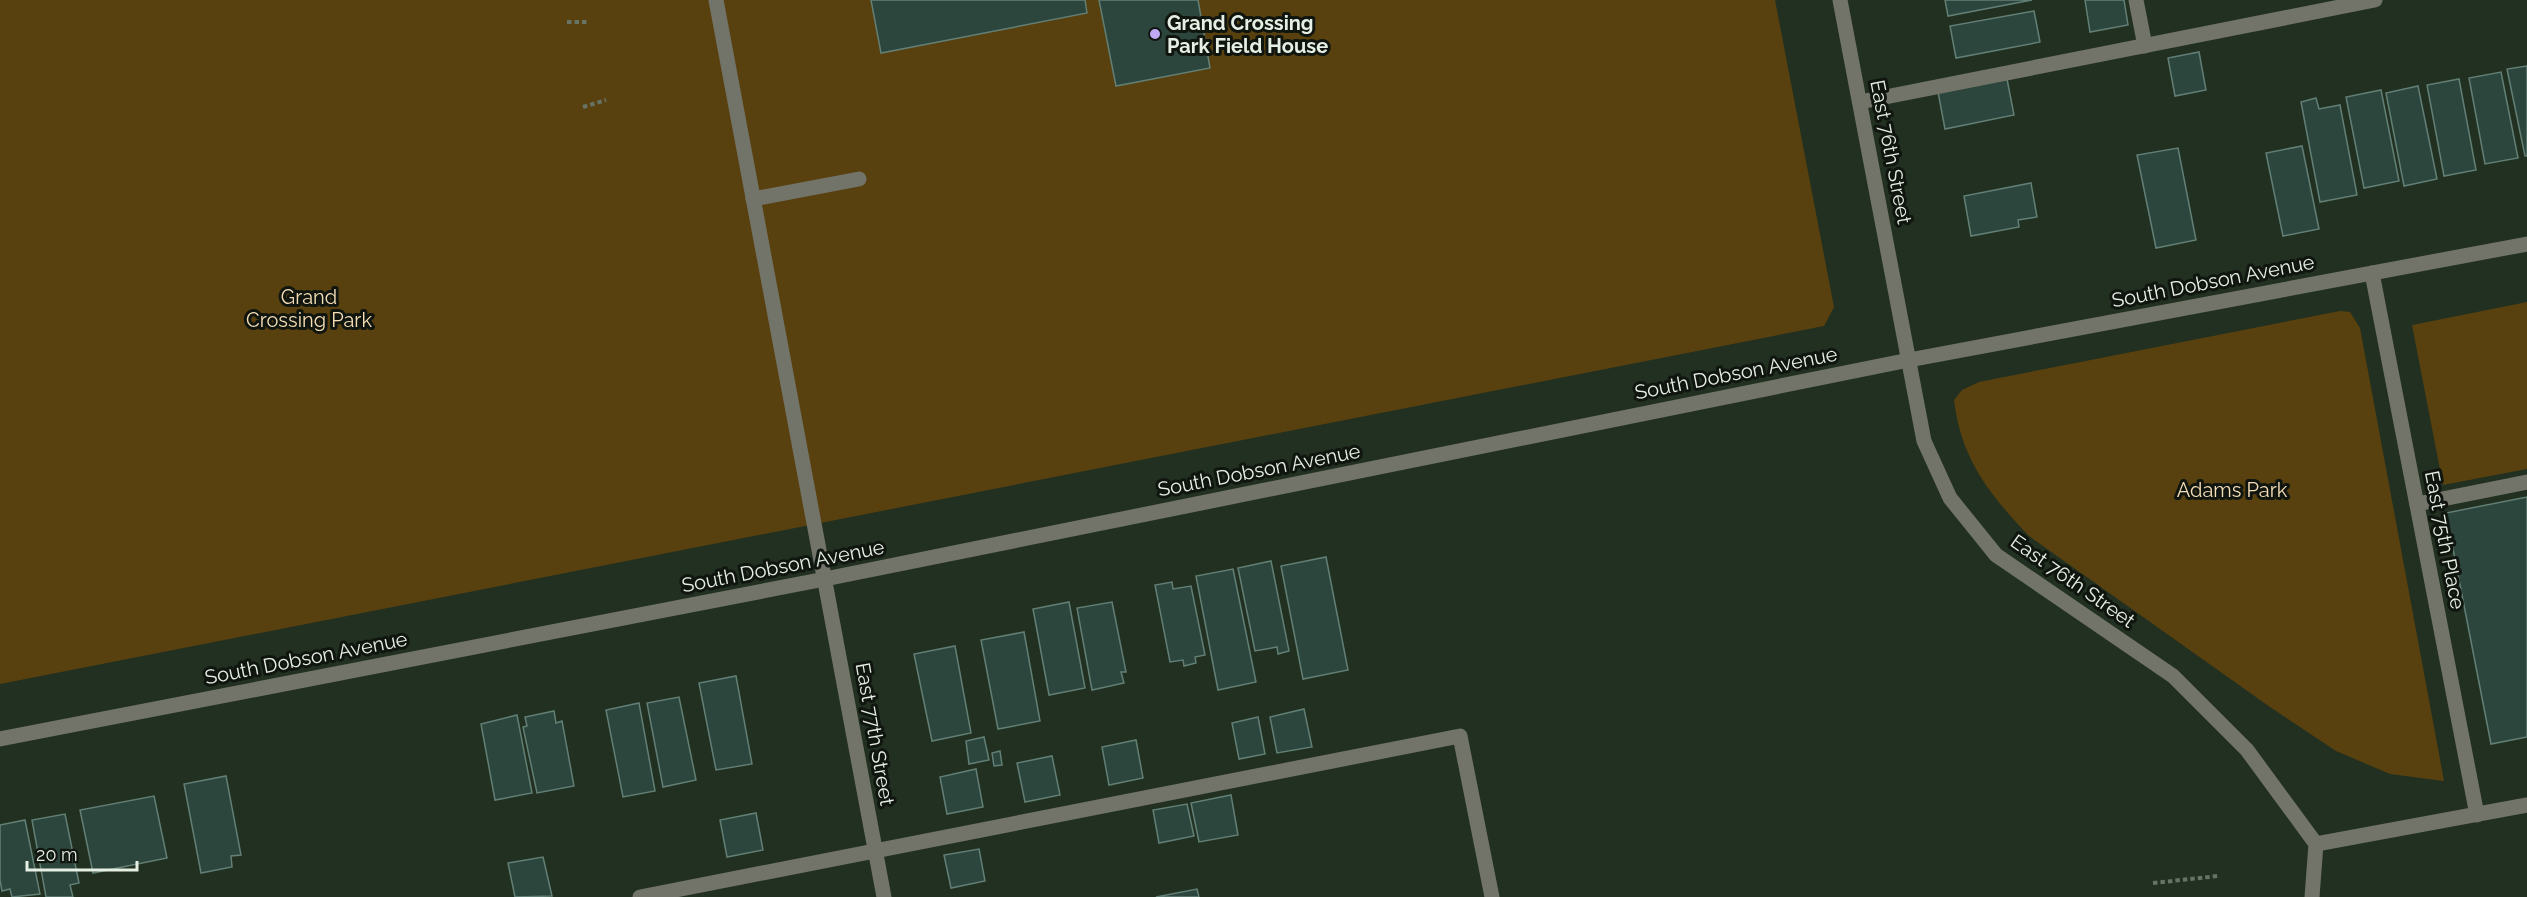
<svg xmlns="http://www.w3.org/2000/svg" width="2527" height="897" viewBox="0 0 2527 897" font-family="Raleway,sans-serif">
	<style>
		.green { fill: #59400f }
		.building { fill: #2c463e; stroke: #627f75; stroke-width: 1.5 }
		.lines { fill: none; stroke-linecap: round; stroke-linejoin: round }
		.path { stroke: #667365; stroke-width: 4; stroke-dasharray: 4.5 3; stroke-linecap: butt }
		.minor { stroke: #727369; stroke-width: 15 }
		.poi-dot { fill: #bfa9f4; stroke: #10160f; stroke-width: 2 }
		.labels { text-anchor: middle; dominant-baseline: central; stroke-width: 6; stroke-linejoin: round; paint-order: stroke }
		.poi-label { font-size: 20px; font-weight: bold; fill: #e5efe4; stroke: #10160f; text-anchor: start }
		.street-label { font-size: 20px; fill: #e5efe4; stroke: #10160f }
		.park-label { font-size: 20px; fill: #f6deb7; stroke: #10160f }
	</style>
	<rect width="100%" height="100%" fill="#213020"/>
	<g class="green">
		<polygon points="0,0 1775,0 1834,307 1824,326 0,684"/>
		<polygon points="2527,302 2527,469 2443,485 2412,325"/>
		<path d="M2340,311L2350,312L2360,328L2444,781L2390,774L2336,751L2270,707L2029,536C1989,494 1961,459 1954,400L1962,390L1979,382Z"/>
	</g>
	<g class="building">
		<polygon points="871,0 1085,0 1087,13 881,53"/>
		<polygon points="1099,0 1198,0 1210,68 1116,86"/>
		<polygon points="1945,0 2032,0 1948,16"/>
		<polygon points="2085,0 2124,0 2128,25 2090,32"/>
		<polygon points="2034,11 2040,42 1956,58 1950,26"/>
		<polygon points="2199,52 2206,90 2175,96 2168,58"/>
		<polygon points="2527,66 2527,156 2525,156 2507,69"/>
		<polygon points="2501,72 2518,158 2485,164 2469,78"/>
		<polygon points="2007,79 2014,115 1945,129 1938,92"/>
		<polygon points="2459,79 2476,170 2444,176 2427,85"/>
		<polygon points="2418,86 2437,179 2404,186 2386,93"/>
		<polygon points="2381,90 2399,181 2364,188 2346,97"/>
		<polygon points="2316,98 2319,109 2340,105 2357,195 2320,202 2301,102"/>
		<polygon points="2302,146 2319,229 2283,236 2266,153"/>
		<polygon points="2178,148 2196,240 2156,248 2137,155"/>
		<polygon points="2031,183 2037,217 2018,220 2019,227 1971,236 1964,196"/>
		<polygon points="2527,497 2527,737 2491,744 2446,513"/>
		<polygon points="1326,557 1348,670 1303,679 1281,566"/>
		<polygon points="1271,561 1289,651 1278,654 1277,647 1255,651 1238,568"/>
		<polygon points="1233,569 1256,682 1218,690 1196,576"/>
		<polygon points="1172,582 1173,589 1191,586 1205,655 1195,657 1196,663 1184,666 1183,660 1170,662 1155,585"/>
		<polygon points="1069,602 1085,688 1049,695 1033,609"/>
		<polygon points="1112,602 1126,672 1121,672 1124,683 1092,690 1077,608"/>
		<polygon points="1024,632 1040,721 998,729 981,640"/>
		<polygon points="955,646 971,733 932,741 914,654"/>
		<polygon points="736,676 752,764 716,770 699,683"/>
		<polygon points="679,697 696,780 663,787 647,703"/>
		<polygon points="639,703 655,791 623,797 606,710"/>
		<polygon points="1304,709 1312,747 1277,753 1270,717"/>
		<polygon points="554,711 556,723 562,721 574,786 537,793 523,727 527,726 525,717"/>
		<polygon points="517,715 532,793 495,800 481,724"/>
		<polygon points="1258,717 1265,754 1239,759 1232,723"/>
		<polygon points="984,737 989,760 969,764 966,741"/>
		<polygon points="1136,740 1143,778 1109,785 1102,747"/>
		<polygon points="1000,751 1002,765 994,766 992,753"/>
		<polygon points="1052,756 1060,795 1025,802 1017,763"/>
		<polygon points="976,769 983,807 947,814 940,777"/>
		<polygon points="226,776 241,855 231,856 232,867 201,873 184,784"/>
		<polygon points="1231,795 1238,835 1199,842 1191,803"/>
		<polygon points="154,796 167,858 93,873 80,810"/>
		<polygon points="1187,804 1194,836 1159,843 1153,810"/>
		<polygon points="756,813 763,850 727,857 720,820"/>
		<polygon points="65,814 79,883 70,885 73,897 46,897 32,820"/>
		<polygon points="25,820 40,894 12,897 10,889 2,891 0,880 0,825"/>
		<polygon points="979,849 985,881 951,888 944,855"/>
		<polygon points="543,857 552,896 515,897 508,863"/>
		<polygon points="1197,889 1199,897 1156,897"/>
	</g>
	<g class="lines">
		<g class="path">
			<polyline points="567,22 589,22"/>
			<polyline points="583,107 606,100"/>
			<polyline points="2153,883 2218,876"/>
		</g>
		<g class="minor">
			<polyline points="716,0 884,897"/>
			<polyline points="1840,0 1924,441 1950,498 1996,555 2173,676 2247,750 2316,844 2312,897"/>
			<polyline points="2136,0 2145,46"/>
			<polyline points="1860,102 2375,0"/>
			<polyline points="753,199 859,179"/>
			<polyline points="2372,273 2477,815"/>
			<polyline points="2417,504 2527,482"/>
			<polyline points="0,739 825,579 1909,360 2527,244"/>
			<polyline points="2316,844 2527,805"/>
			<polyline points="640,897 1460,736 1492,897"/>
		</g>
	</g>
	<circle class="poi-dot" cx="1155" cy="34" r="6"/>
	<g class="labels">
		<g class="poi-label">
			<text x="1167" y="23">Grand Crossing<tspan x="1167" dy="23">Park Field House</tspan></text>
		</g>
		<g class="street-label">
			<text transform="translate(1891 152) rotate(79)">East 76th Street</text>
			<text transform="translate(2213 281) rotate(-11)">South Dobson Avenue</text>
			<text transform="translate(1736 373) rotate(-11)">South Dobson Avenue</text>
			<text transform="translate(1259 470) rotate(-11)">South Dobson Avenue</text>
			<text transform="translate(2445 540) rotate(79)">East 75th Place</text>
			<text transform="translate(783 566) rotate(-11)">South Dobson Avenue</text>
			<text transform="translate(2073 581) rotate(35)">East 76th Street</text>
			<text transform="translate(306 658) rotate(-11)">South Dobson Avenue</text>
			<text transform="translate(875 734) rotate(80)">East 77th Street</text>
		</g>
		<g class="park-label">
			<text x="309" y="297">Grand<tspan x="309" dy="23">Crossing Park</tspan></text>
			<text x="2232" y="490">Adams Park</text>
		</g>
	</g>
	<path d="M27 861v9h110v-9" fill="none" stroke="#e5efe4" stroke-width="3"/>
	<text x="36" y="861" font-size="18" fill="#e5efe4" stroke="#10160f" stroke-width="4.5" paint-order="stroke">20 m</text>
</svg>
